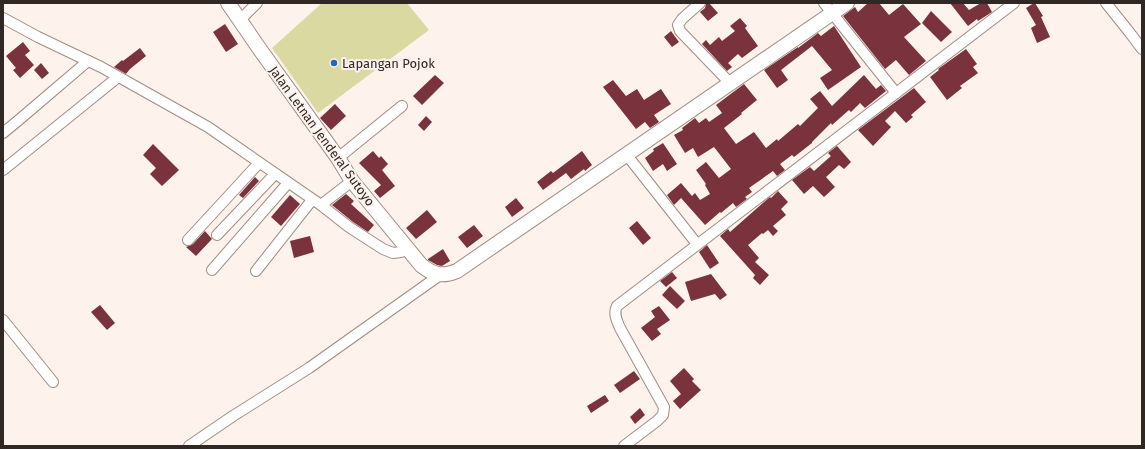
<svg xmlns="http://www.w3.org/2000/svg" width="1145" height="449" viewBox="0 0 1145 449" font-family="'Fira Sans',sans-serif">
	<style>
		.green { fill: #dbd9a2 }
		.building { fill: #7a333c }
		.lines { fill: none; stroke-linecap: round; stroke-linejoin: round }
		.street-casing { stroke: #a08d85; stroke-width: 12 }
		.secondary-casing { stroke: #a08d85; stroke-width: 16 }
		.street { stroke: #fff; stroke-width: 10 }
		.secondary { stroke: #fff; stroke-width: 14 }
		.poi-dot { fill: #1d6bba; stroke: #fef2ec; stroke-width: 1.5 }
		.labels { text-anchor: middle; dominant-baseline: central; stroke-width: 4; stroke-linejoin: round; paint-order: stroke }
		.poi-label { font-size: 13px; fill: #302825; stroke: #fef2ec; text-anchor: start }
		.street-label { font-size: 13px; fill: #302825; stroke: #fef2ec }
	</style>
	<rect width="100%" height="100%" fill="#fef2ec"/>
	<polygon class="green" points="322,3 407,3 429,30 318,113 272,48"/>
	<g class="building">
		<polygon points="706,3 709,3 718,13 708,21 700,12 705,8"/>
		<polygon points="868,3 879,3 889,15 903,4 921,24 904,37 926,61 909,75 896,60 885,69 843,16 855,7 858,12"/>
		<polygon points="950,3 963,3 969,10 981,3 987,3 992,12 978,21 977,19 968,26"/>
		<polygon points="1034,3 1035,3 1043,16 1041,17 1050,37 1037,43 1031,28 1036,25 1026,8"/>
		<polygon points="931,11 952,32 941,42 922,23"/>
		<polygon points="740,18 747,26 745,28 758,46 742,58 738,54 728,63 732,67 727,71 702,44 706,40 710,45 719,37 722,41 735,31 730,26"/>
		<polygon points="225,24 238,44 226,52 213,32"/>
		<polygon points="834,26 861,67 828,90 820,78 832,70 812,46 781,70 788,80 777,88 764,70 798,47 798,48 818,33 821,36"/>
		<polygon points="671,31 679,42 672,47 664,37"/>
		<polygon points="23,42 30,51 25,55 34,65 20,78 13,70 16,68 6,56"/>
		<polygon points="140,48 146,56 130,69 126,74 114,67 122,60 123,61"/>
		<polygon points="966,49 977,64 973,67 978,73 960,86 962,88 947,100 930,77 939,70 938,69"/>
		<polygon points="41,63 49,73 42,79 34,70"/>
		<polygon points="435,75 444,83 422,105 413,96"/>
		<polygon points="864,75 876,89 881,85 886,91 865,108 860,103 851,112 849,110 832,125 831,123 812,142 812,143 794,157 792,155 780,164 785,170 777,176 773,171 749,188 752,192 745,197 747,199 736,207 733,203 721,213 720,212 705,225 681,198 674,205 667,195 681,183 692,196 695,193 700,200 710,194 705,185 706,184 696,170 706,162 719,178 731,169 714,147 698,157 693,148 685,153 674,135 683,130 682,128 695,118 699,123 706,118 709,122 722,113 716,105 744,84 757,100 741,113 742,114 724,128 736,144 754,132 766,148 777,139 778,141 798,124 800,126 818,108 810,99 820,91 832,106"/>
		<polygon points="613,80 626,96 637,89 644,100 661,89 671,104 654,115 659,122 650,128 645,122 636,129 603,87"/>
		<polygon points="914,88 926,102 911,115 913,117 906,123 895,111 885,121 891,127 873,146 858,130"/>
		<polygon points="335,104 346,116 331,130 320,118"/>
		<polygon points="426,116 432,122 424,131 418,125"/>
		<polygon points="663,143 677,164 667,171 663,164 653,171 645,158 654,151 653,149"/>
		<polygon points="153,144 179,170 162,186 150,174 156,168 143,155"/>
		<polygon points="837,146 851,162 844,169 839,165 826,177 835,187 824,197 813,186 804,194 792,180 810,167 814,171 831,156 828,153"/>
		<polygon points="373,151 379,158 381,156 388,164 382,170 395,186 380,198 374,191 381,185 359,163"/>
		<polygon points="582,151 592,165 585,171 584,169 571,179 566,173 543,190 537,182 551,171 553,173"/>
		<polygon points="255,177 259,181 243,198 239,195"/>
		<polygon points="778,191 788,202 781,209 786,215 773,226 778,231 773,236 768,230 763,234 762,233 748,245 759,258 755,262 769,275 760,285 753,278 755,275 720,236 728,229 730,232 764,202 770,197 771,198"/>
		<polygon points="346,194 354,201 351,204 374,225 368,232 353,222 332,205"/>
		<polygon points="290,195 300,204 281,226 271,217"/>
		<polygon points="516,198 524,208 512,217 505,207"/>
		<polygon points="427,210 437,222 416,239 406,228"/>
		<polygon points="637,221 651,238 643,245 629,228"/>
		<polygon points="474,225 483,236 467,248 458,237"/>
		<polygon points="205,231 212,239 196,256 186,247 193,244"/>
		<polygon points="310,236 314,252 294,258 290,241"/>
		<polygon points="707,245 719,263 710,269 699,252"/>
		<polygon points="443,249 450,261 442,266 437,265 428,260 428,259"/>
		<polygon points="672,272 677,278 666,287 660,281"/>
		<polygon points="711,274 727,295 720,300 715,294 691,301 685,282"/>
		<polygon points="670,286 685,301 677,309 662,295"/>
		<polygon points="100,305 115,323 107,330 91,312"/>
		<polygon points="659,306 670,320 657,329 661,334 652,341 641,328 655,317 651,311"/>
		<polygon points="684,368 694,379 692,381 701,390 680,409 673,401 681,394 670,381"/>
		<polygon points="634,371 640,379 620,393 614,385"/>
		<polygon points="605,395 609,401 591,413 587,406"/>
		<polygon points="640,408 645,415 635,424 630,417"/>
	</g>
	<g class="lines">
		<g class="street-casing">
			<g id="street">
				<polyline points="700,3 682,19 678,25 680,31 730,83"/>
				<polyline points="824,3 896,93"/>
				<polyline points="1106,3 1130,33 1142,49"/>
				<polyline points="3,18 38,37 101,67 208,127 321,205 352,181"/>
				<polyline points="240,20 257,3"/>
				<polyline points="3,133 20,119 88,61"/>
				<polyline points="626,154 697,244"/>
				<polyline points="338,158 402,106"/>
				<polyline points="3,170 118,77"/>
				<polyline points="321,205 349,227 383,249 393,253 401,252 408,250"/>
				<polyline points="217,235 275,174"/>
				<polyline points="188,240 259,163"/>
				<polyline points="212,270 288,183"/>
				<polyline points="256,271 312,200"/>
				<polyline points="3,320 53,382"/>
				<polyline points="189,446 233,416 309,368 440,275"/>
				<path d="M624,446L657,421L663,415L664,407L620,328C617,321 613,313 617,306L1014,3"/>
			</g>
		</g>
		<g class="secondary-casing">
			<path id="secondary" d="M228,3L261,51L338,158L352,181L421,265C433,275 442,277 457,271L847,3"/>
		</g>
		<use href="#street" class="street"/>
		<use href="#secondary" class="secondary"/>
	</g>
	<circle class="poi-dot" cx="334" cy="63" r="4"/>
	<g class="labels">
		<g class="poi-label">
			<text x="342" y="63">Lapangan Pojok</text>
		</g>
		<g class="street-label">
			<text transform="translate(322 136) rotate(54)">Jalan Letnan Jenderal Sutoyo</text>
		</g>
	</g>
	<rect width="1145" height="449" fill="none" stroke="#302825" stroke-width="8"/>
</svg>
